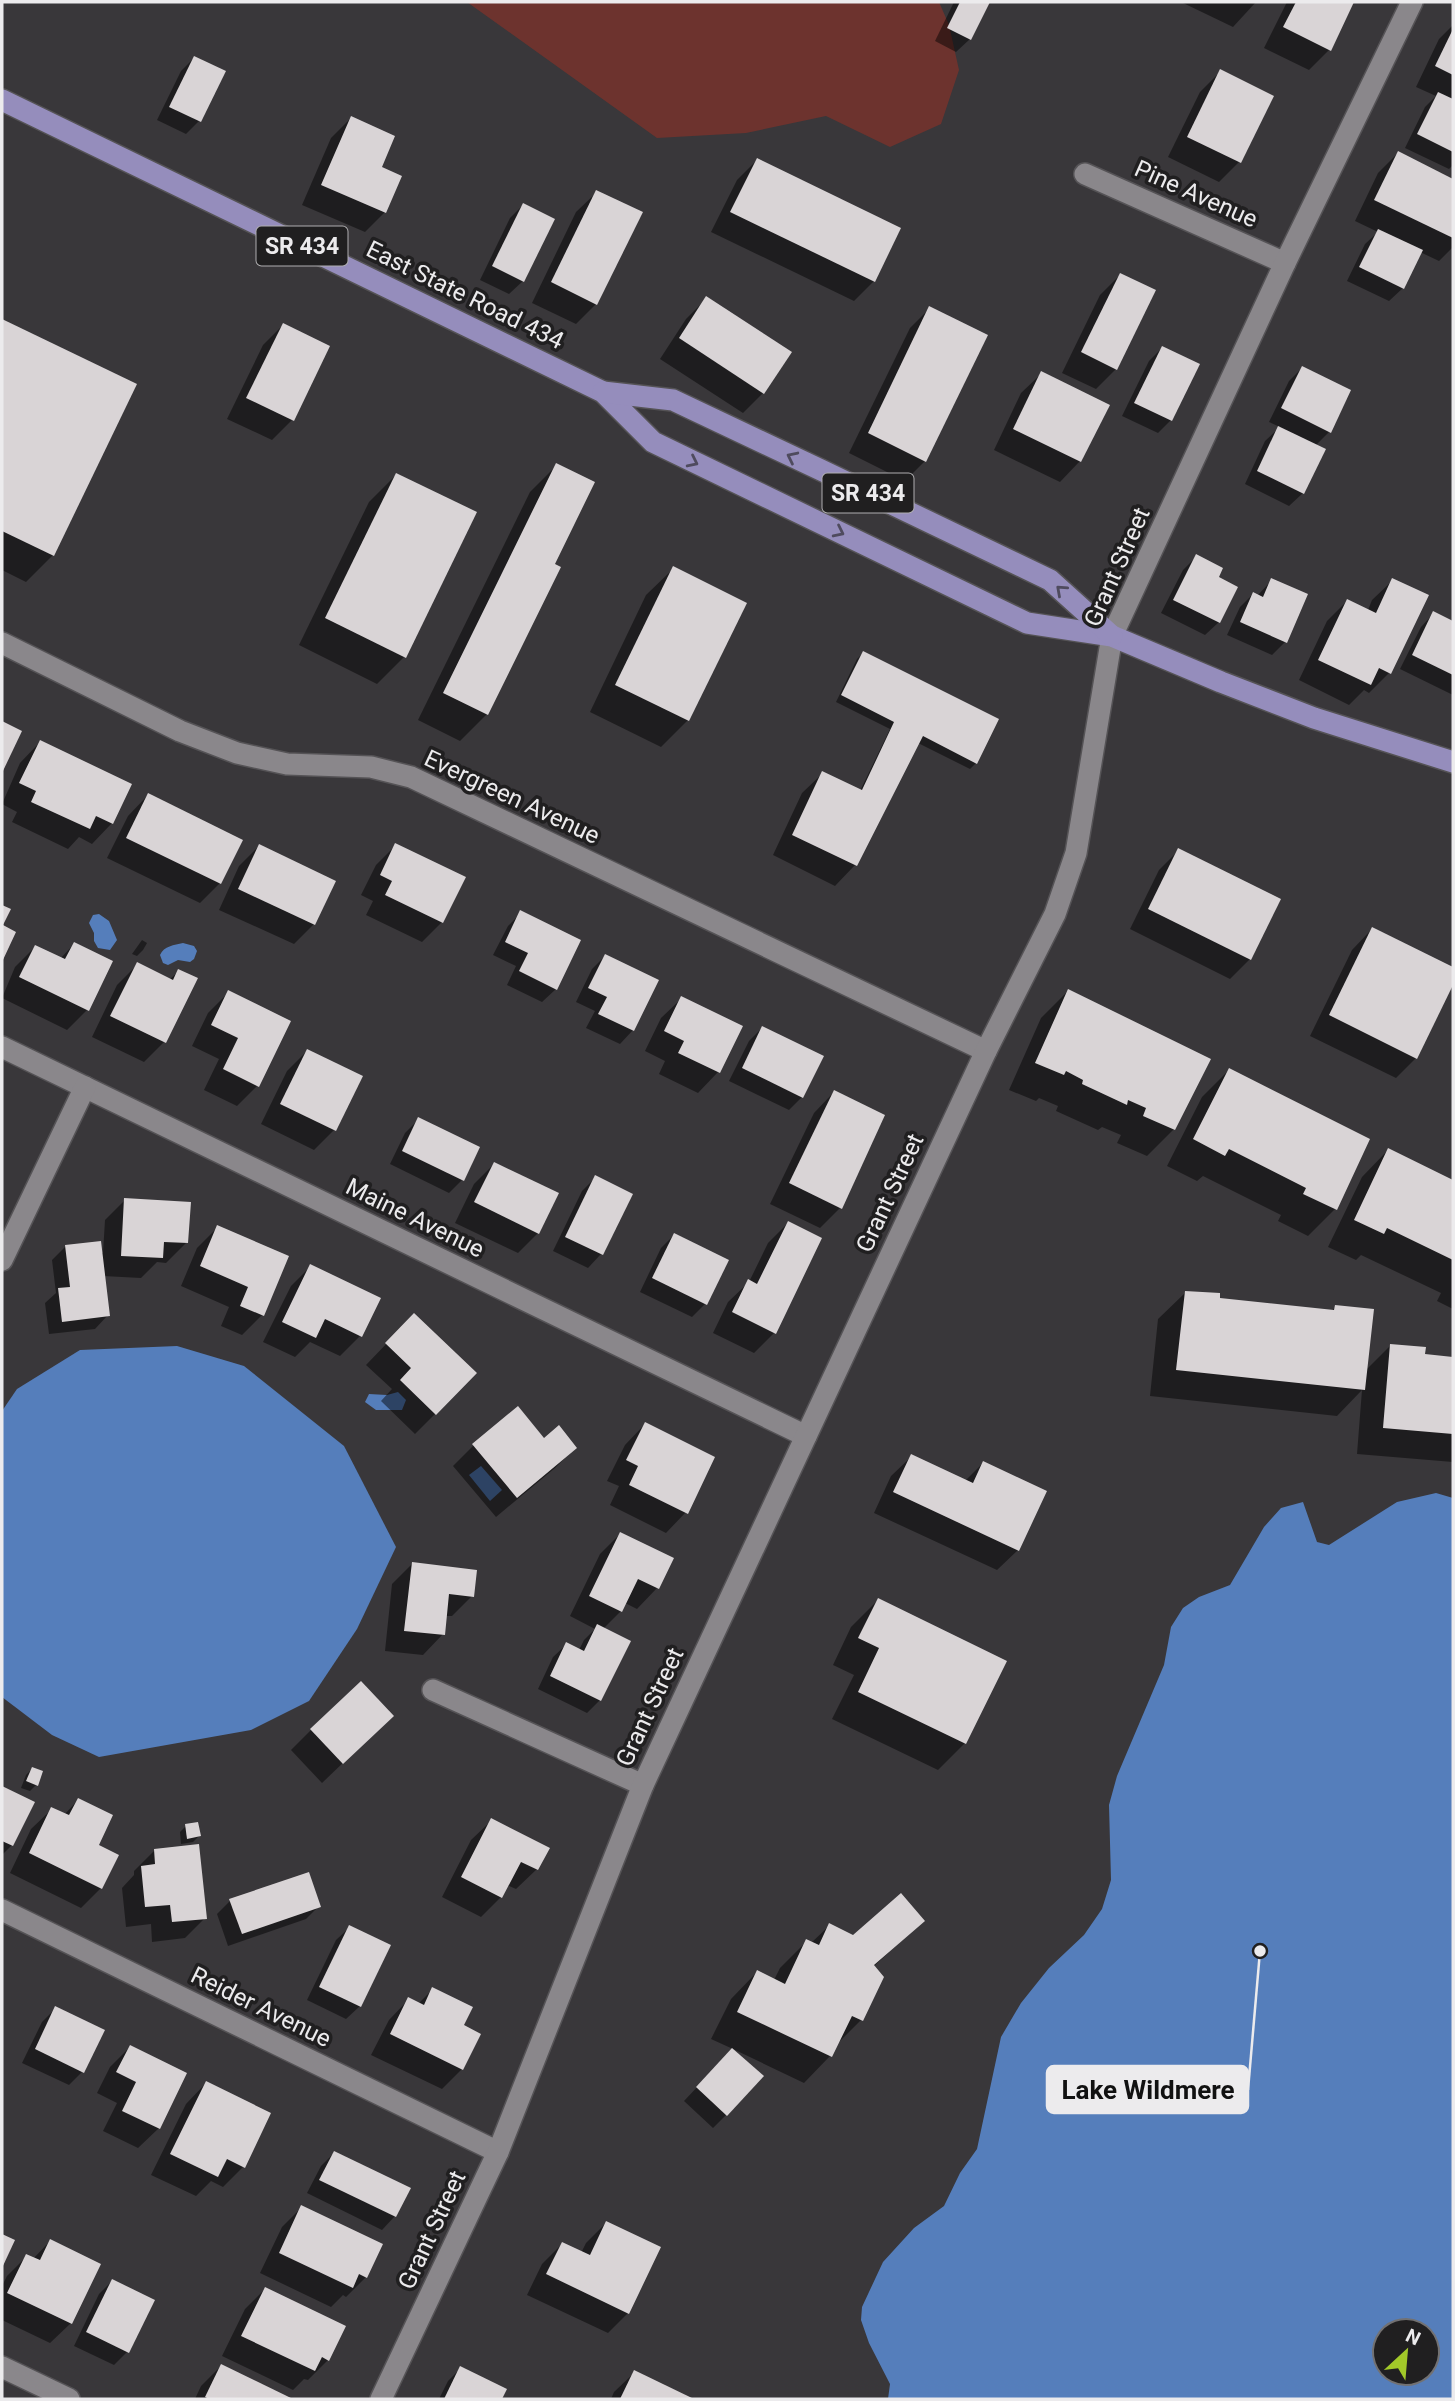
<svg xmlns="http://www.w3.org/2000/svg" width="1455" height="2401" viewBox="0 0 1455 2401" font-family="Roboto,sans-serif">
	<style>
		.green { fill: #6d332e }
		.water { fill: #557ebb; fill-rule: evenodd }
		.shadow { fill: #0007 }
		.building { fill: #d9d4d6 }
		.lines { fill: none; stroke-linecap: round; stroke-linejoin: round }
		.minor-casing { stroke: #555356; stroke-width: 24 }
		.major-casing { stroke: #555356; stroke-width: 24 }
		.minor { stroke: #8a878b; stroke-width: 21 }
		.major { stroke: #958dbc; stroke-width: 21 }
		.oneway { stroke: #4f4b5e }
		.labels { text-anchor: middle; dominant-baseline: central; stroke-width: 7; stroke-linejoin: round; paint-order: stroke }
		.shield { fill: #201f20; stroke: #afaeb0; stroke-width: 2 }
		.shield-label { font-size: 23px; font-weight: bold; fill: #ecebed }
		.street-label { font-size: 24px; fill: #ecebed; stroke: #201f20 }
		.leader { fill: none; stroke: #ecebed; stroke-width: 2.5 }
		.callout-dot { fill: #ecebed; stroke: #201f20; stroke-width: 2.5 }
		.callout { fill: #ecebed; stroke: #ecebed; stroke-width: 2.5 }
		.callout-label { font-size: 26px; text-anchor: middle; font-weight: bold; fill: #111 }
	</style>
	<rect width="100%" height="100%" fill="#39373a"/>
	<polygon class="green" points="467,2 939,2 949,25 959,70 941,124 890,147 826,116 746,133 657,138"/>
	<g class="water">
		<polygon points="99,914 109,921 117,940 110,950 98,948 94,941 94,933 89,923 93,915"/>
		<path d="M183,943L194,946L197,951L194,959L190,962L178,960L168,965L163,963L160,955C164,946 174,945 183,943Z"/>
		<polygon points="177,1346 244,1366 344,1446 396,1547 357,1629 309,1701 251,1730 99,1757 52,1735 2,1697 2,1411 17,1389 80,1350"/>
		<polygon points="398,1392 406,1400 402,1410 376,1410 365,1402 369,1394 387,1395"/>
		<polygon points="481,1466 502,1490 490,1501 469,1475"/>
		<path d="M1436,1493L1453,1498V2399H888L890,2384L869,2343L861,2320L862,2307L883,2262L914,2228L944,2206L960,2173L977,2149L1001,2037L1021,2003L1049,1968L1084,1935L1102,1909L1111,1880L1109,1805L1117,1776L1164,1665L1171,1627L1183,1608L1199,1597L1230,1585L1264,1527L1281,1508L1303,1502L1317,1542L1329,1545L1397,1502ZM1427,2331V2373H1385V2331Z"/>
	</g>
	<g class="shadow">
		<polygon points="954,2 988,2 970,39 956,52 935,41"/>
		<polygon points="1181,2 1256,2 1233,27"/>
		<polygon points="1287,2 1352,2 1329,50 1309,70 1264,48"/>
		<polygon points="1453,25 1453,165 1449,169 1405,148 1425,107 1436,96 1416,87 1439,39"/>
		<polygon points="194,58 199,121 186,134 157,120 181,71"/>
		<polygon points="1220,72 1239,162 1219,182 1168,157 1200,92"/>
		<polygon points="351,118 380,167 385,212 365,232 302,205 331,138"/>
		<polygon points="1398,153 1453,181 1453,247 1439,261 1420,252 1403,288 1389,301 1347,281 1365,244 1378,232 1355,221 1378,173"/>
		<polygon points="757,160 874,281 854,301 711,232 737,180"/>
		<polygon points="597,192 596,304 576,324 532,303 576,212"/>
		<polygon points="523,205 523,281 509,294 480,280 510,218"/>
		<polygon points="1120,275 1116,369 1096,389 1062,373 1100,295"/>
		<polygon points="706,299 763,393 743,413 660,359 686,319"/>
		<polygon points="930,308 925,461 905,481 849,453 910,328"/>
		<polygon points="2,321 135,385 53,555 26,582 2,570"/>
		<polygon points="283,325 328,346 292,420 272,440 227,419 263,345"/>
		<polygon points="1162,348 1171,420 1158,433 1122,416 1149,361"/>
		<polygon points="1302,368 1329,432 1315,446 1303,493 1289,506 1245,484 1265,441 1280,427 1269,422 1289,381"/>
		<polygon points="1042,373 1080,461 1060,482 994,450 1021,393"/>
		<polygon points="557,465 552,564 487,714 460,741 418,720 530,492"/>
		<polygon points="396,475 404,657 377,684 299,645 369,502"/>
		<polygon points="1196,557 1216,578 1219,622 1205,635 1161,613 1183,570"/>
		<polygon points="673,569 688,720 661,747 590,712 646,595"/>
		<polygon points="1272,580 1285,642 1272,655 1227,635 1240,607 1253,594 1257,596"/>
		<polygon points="1393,580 1389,673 1369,693 1364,690 1349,705 1299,680 1327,621 1347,601 1368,610 1372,600"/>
		<polygon points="1434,613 1453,623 1453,695 1400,669 1421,627"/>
		<polygon points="863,653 976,763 970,769 918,743 855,865 835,886 773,855 802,793 823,773 860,791 890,729 836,702 857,659"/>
		<polygon points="40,742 112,823 92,844 79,837 68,849 12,822 17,812 2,804 20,763"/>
		<polygon points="148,795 220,883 200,903 107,858 128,816"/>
		<polygon points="396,845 442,922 422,942 366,915 373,901 361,895 376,865"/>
		<polygon points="259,846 314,924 294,944 219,910 239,866"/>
		<polygon points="1179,850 1250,959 1230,979 1130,929 1159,870"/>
		<polygon points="521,913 556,989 542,1002 507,985 516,966 493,955 508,926"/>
		<polygon points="1372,929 1453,969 1453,981 1416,1058 1396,1078 1310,1036 1352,950"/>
		<polygon points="142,940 147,943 143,950 137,956 132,954"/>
		<polygon points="74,944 87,1010 67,1030 2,998 15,967 35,947 60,959"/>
		<polygon points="605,956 633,1030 620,1044 586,1028 595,1011 576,1002 592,969"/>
		<polygon points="137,965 169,980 179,971 195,979 164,1042 144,1062 92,1037 117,985"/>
		<polygon points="1068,991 1174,1129 1147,1156 1117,1143 1121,1135 1102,1127 1098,1130 1056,1111 1058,1106 1039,1098 1036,1101 1009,1090 1041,1018"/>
		<polygon points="228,993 257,1086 237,1106 204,1090 219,1059 192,1046 208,1013"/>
		<polygon points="682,998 741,1027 718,1072 698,1093 659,1074 665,1061 645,1051 661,1018"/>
		<polygon points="762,1028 802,1097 789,1110 729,1081 749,1041"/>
		<polygon points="307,1051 334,1130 314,1150 261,1124 287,1071"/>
		<polygon points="1229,1070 1367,1140 1335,1209 1308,1236 1278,1221 1281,1215 1203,1176 1197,1181 1167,1166 1202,1097"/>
		<polygon points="834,1092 840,1208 820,1228 770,1204 814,1113"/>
		<polygon points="419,1119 462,1180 449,1193 390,1164 405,1133"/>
		<polygon points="1388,1150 1453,1182 1453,1309 1437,1301 1441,1293 1361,1255 1356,1260 1328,1247 1362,1177"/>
		<polygon points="494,1164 538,1233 518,1253 455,1223 474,1184"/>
		<polygon points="595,1178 631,1195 601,1254 588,1268 553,1251 582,1191"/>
		<polygon points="125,1200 186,1243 166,1263 157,1262 141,1278 103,1276 108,1315 95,1329 49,1334 45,1303 56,1293 52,1260 65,1247 103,1253 105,1220"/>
		<polygon points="788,1223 774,1333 754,1353 713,1333 728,1302 749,1282 768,1243"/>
		<polygon points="218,1227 262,1315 242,1335 221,1326 229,1307 181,1286 197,1248"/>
		<polygon points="674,1235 705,1304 692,1317 640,1292 661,1248"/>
		<polygon points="311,1266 360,1336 340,1356 310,1342 295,1357 263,1342 291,1286"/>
		<polygon points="1185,1293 1218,1300 1330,1312 1336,1307 1365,1371 1390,1346 1423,1356 1453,1358 1453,1462 1357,1454 1362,1390 1337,1416 1150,1396 1158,1319"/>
		<polygon points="414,1315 435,1414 415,1434 381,1401 392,1389 366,1365"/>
		<polygon points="517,1409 544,1440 575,1448 555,1468 496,1517 453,1466 473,1446"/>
		<polygon points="645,1424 686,1512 666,1533 610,1505 619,1486 607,1481 625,1445"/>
		<polygon points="912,1456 965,1481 983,1463 1018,1550 997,1570 874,1513 891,1476"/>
		<polygon points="620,1534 672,1559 657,1588 637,1609 625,1603 621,1611 603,1629 600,1700 587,1713 538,1689 553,1657 567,1644 579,1650 584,1640 595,1629 570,1616 600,1554"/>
		<polygon points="412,1564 472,1596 452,1616 445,1616 443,1634 423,1655 385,1651 392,1584"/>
		<polygon points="878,1600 965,1743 938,1770 832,1719 854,1675 833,1665 851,1627"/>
		<polygon points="311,1730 371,1736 322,1783 291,1750"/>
		<polygon points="32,1769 36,1785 30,1791 21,1788 26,1775"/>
		<polygon points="2,1788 32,1803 12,1845 2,1855"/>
		<polygon points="78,1800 96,1845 101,1888 81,1908 10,1873 31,1829 52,1809 64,1815"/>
		<polygon points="492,1820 537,1869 516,1889 507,1885 501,1897 481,1917 442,1897 471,1840"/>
		<polygon points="186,1826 199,1836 193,1842 181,1844 180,1832"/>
		<polygon points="154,1851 205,1918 185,1938 152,1942 151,1924 126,1927 122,1888 134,1875 134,1871"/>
		<polygon points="230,1901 319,1906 306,1919 228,1946 217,1914"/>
		<polygon points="923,1921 873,1967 861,2020 835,2046 830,2056 804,2083 733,2049 726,2115 713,2128 684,2101 733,2049 711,2039 731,1999 757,1972 774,1980 780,1968 807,1941 811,1943 830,1925 853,1937"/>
		<polygon points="350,1927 360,2006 346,2019 307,2000 336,1940"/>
		<polygon points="432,1990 462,2026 462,2069 442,2089 371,2055 389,2020 409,1999 418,2004"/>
		<polygon points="56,2008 82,2072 69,2085 22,2063 42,2022"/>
		<polygon points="130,2047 159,2128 138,2148 103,2131 117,2103 97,2093 110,2067"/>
		<polygon points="206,2083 243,2167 223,2187 211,2181 196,2196 151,2175 186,2104"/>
		<polygon points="334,2153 395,2216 382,2230 307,2193 321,2166"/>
		<polygon points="302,2207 366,2277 346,2297 343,2295 331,2307 260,2273 282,2227"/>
		<polygon points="606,2223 628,2313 608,2333 527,2295 542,2264 562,2244 581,2253 586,2243"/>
		<polygon points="50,2241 71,2323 50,2343 2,2320 2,2286 7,2276 27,2256 33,2259"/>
		<polygon points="112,2281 127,2352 114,2365 74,2346 99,2294"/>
		<polygon points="265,2289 328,2360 308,2380 304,2379 293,2390 222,2356 245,2309"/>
		<polygon points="221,2366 289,2399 195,2399 201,2386"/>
		<polygon points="461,2368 505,2389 500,2399 439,2399 448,2381"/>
		<polygon points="635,2372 691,2399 611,2399 614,2392"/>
	</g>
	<g class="building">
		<polygon points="960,2 990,2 971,40 947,28"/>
		<polygon points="1296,2 1354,2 1331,51 1283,27"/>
		<polygon points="1453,29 1453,75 1435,66"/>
		<polygon points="194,56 226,71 201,122 169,107"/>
		<polygon points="1220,69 1274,96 1241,163 1187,137"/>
		<polygon points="1438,92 1453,99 1453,152 1417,134"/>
		<polygon points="351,116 395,136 382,167 402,176 386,213 321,185"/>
		<polygon points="1398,151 1453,179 1453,238 1374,200"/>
		<polygon points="757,158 901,228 875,282 730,212"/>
		<polygon points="596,190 643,212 597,305 551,282"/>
		<polygon points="523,203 555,219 524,282 492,266"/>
		<polygon points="1378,229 1423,250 1404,289 1359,267"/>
		<polygon points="1120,273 1156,290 1117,370 1081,352"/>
		<polygon points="706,296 792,352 764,394 679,338"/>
		<polygon points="929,306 988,335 926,462 868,433"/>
		<polygon points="2,319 137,384 54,556 2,531"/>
		<polygon points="283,323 330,346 294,421 246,398"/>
		<polygon points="1162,346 1200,364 1172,421 1134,403"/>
		<polygon points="1302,366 1351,390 1331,433 1281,408"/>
		<polygon points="1041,371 1110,405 1081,462 1013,429"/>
		<polygon points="1278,426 1326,449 1304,494 1257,471"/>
		<polygon points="556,463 595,482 555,564 561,567 488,715 443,693"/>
		<polygon points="396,473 477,512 406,658 325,618"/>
		<polygon points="1196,554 1223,568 1219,577 1238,587 1220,623 1173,600"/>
		<polygon points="673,566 747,603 689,721 615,685"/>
		<polygon points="1271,578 1308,594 1287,643 1240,622 1253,592 1263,597"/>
		<polygon points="1392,578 1429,595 1391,674 1379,668 1371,685 1318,660 1347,599 1376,613"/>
		<polygon points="1433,611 1453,621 1453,675 1412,655"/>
		<polygon points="863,651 999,719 977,764 923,736 857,866 792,835 822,771 862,790 894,722 841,695"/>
		<polygon points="2,721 22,731 2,773"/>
		<polygon points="40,740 132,784 113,824 96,816 90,829 31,802 36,791 19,783"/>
		<polygon points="148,793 243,840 221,884 126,838"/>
		<polygon points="395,843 466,877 443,923 385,895 392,881 380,875"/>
		<polygon points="259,844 336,881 315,925 238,889"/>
		<polygon points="1178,848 1281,899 1251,960 1148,909"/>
		<polygon points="2,905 11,909 3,925 16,932 2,962"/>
		<polygon points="520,910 581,940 557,990 519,971 528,953 505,942"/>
		<polygon points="1372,927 1453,967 1453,985 1417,1059 1329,1015"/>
		<polygon points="74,942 113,961 89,1011 19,977 35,945 65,959"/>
		<polygon points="605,954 659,980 634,1031 598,1014 607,997 588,988"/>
		<polygon points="137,962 173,980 178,969 198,978 166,1043 110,1016"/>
		<polygon points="1068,989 1211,1059 1175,1130 1143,1116 1146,1108 1128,1100 1127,1105 1082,1084 1083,1080 1066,1071 1064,1075 1035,1063"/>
		<polygon points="228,990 291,1021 259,1087 223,1069 238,1038 211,1025"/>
		<polygon points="681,996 743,1026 720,1073 678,1053 684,1041 664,1031"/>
		<polygon points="762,1026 824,1056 803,1098 742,1068"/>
		<polygon points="307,1049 363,1076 336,1131 280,1104"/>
		<polygon points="1229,1068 1370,1139 1337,1210 1303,1194 1306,1188 1229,1149 1225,1156 1193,1139"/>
		<polygon points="834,1090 885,1115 842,1209 789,1183"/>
		<polygon points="418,1117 480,1147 464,1181 402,1151"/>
		<polygon points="1388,1148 1453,1180 1453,1260 1387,1228 1384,1234 1354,1220"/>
		<polygon points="494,1162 559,1193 539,1234 474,1202"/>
		<polygon points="595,1175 633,1194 603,1255 565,1237"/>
		<polygon points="124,1198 191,1202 188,1243 164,1242 163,1258 121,1256"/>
		<polygon points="788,1221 822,1238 776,1334 732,1312 748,1279 757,1284"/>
		<polygon points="217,1225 289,1256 264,1316 240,1306 248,1287 200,1266"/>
		<polygon points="674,1233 729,1260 707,1305 652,1278"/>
		<polygon points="101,1241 110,1316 62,1322 58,1288 70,1287 65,1245"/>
		<polygon points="310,1264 381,1298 362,1337 325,1319 316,1338 282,1322"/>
		<polygon points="1185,1291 1220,1293 1220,1298 1334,1310 1335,1305 1374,1309 1365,1390 1176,1370"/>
		<polygon points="414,1313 477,1373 436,1415 400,1380 411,1368 385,1343"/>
		<polygon points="1390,1344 1426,1347 1425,1354 1453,1357 1453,1434 1383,1428"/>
		<polygon points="518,1406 544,1438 559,1425 577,1448 517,1498 472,1444"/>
		<polygon points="645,1422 715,1457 688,1514 629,1485 638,1466 626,1460"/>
		<polygon points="911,1454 973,1483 983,1461 1047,1491 1019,1551 893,1492"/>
		<polygon points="620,1532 674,1558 659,1589 638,1579 622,1612 589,1596"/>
		<polygon points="412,1562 477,1570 474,1597 449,1594 445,1635 404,1631"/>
		<polygon points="878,1598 1007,1661 966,1744 858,1692 879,1648 858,1638"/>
		<polygon points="597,1624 631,1641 601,1701 550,1676 566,1642 584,1651"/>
		<polygon points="361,1681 394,1716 343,1764 310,1729"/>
		<polygon points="32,1767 43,1771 38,1786 26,1781"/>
		<polygon points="2,1786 35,1802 13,1846 2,1841"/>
		<polygon points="78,1798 113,1815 99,1845 119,1855 102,1889 29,1853 51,1807 69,1815"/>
		<polygon points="491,1818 550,1848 538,1870 521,1862 502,1898 461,1877"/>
		<polygon points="198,1822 201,1836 187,1839 185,1824"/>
		<polygon points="199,1844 207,1919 172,1922 170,1905 145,1907 141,1866 155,1864 154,1849"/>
		<polygon points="309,1872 321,1907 242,1934 229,1899"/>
		<polygon points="901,1893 925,1921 874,1965 884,1977 863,2021 852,2016 832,2057 737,2012 757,1970 785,1984 806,1939 819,1945 829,1923 853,1935"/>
		<polygon points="349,1925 391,1945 361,2007 319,1987"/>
		<polygon points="432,1987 473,2007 464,2025 481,2034 463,2070 390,2034 408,1997 424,2005"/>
		<polygon points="55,2006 105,2030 84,2073 35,2049"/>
		<polygon points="130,2045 187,2073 160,2129 122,2111 136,2082 116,2072"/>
		<polygon points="732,2048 764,2076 727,2116 696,2087"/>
		<polygon points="206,2081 271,2113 245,2168 227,2159 218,2177 170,2154"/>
		<polygon points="334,2151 411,2188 396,2217 319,2180"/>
		<polygon points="301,2205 383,2244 367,2278 359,2274 353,2288 279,2253"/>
		<polygon points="606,2221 661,2247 629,2314 546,2274 562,2242 590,2255"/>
		<polygon points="2,2234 15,2240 2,2268"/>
		<polygon points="50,2239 101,2264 72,2324 7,2293 26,2254 40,2260"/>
		<polygon points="112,2279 155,2300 129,2353 86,2332"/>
		<polygon points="265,2287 346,2326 329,2361 322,2357 315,2371 241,2336"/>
		<polygon points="221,2364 293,2399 209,2399 205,2397"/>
		<polygon points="460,2366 507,2389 502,2399 444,2399"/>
		<polygon points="634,2370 694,2399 620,2399"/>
	</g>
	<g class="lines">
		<g class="minor-casing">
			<g id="minor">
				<polyline points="1085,174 1285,263"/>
				<polyline points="2,643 180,731 237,753 287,764 371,767 411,777 986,1051"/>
				<polyline points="2,1047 806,1436"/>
				<polyline points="2,1260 85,1087"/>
				<polyline points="433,1690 643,1785"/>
				<polyline points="2,1910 498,2152"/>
				<polyline points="2,2367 69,2399"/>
				<polyline points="381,2399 498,2152 643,1785 986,1051 1055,914 1076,853 1112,636 1285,263 1412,2"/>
			</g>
		</g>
		<g class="major-casing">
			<g id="major">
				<polyline points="2,100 603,392 653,442 1027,623 1112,636 1221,682 1314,718 1453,762"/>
				<polyline points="603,392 673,400 821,470 1050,580 1112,636"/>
			</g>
		</g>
		<use href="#minor" class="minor"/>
		<use href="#major" class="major"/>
	</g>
	<defs><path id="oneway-chevron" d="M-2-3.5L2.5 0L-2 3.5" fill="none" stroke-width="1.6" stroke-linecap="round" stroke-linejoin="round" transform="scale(1.75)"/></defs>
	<g class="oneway">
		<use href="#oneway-chevron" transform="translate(792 457) rotate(-154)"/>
		<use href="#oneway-chevron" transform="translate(693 462) rotate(26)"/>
		<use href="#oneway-chevron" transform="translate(839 532) rotate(26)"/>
		<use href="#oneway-chevron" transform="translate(1061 590) rotate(-138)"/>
	</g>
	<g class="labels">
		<g class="shield">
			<rect x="256.5" y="226.5" width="91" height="39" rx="5"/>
			<rect x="822.5" y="473.5" width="91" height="39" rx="5"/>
		</g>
		<g class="shield-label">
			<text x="302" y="246">SR 434</text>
			<text x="868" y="493">SR 434</text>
		</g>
		<g class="street-label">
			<text transform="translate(1196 194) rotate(24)">Pine Avenue</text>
			<text transform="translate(465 295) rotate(26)">East State Road 434</text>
			<text transform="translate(1117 567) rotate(-66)">Grant Street</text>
			<text transform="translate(512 797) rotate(25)">Evergreen Avenue</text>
			<text transform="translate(890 1193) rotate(-65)">Grant Street</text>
			<text transform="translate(415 1218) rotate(26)">Maine Avenue</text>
			<text transform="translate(650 1707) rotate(-65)">Grant Street</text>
			<text transform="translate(261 2007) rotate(26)">Reider Avenue</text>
			<text transform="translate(432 2230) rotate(-65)">Grant Street</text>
		</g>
	</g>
	<path class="leader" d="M1260 1951L1248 2090"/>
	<circle class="callout-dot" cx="1260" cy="1951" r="7"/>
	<rect class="callout" x="1047" y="2066" width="201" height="47" rx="7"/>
	<g class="callout-label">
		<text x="1148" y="2099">Lake Wildmere</text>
	</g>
	<rect width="1455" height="2401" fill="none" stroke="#ecebed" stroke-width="7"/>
	<g transform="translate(1406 2352) rotate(26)"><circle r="33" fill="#201f20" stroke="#727172" stroke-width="2"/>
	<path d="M0-5L12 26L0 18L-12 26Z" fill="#a2c929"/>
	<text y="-10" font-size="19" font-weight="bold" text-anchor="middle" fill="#ecebed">N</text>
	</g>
</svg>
